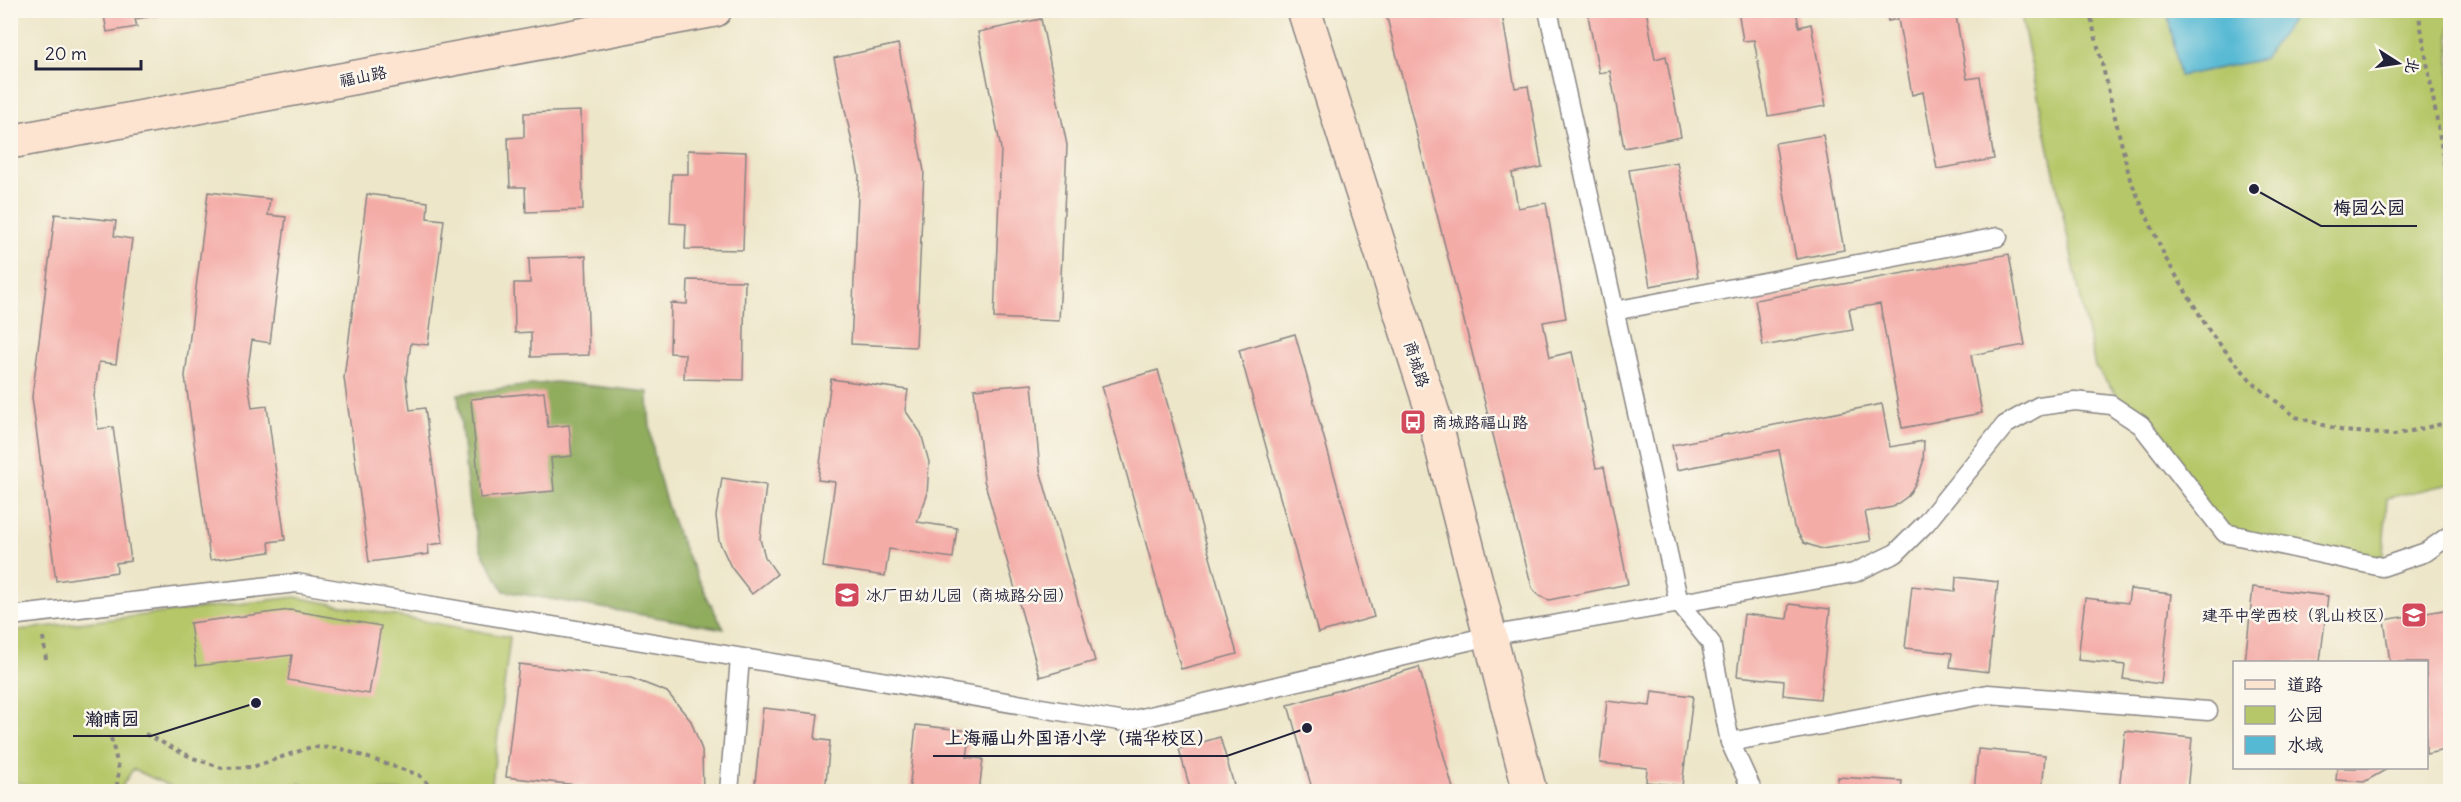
<svg xmlns="http://www.w3.org/2000/svg" width="2461" height="802" viewBox="0 0 2461 802" font-family="Delius,'LXGW WenKai TC',sans-serif">
	<style>
		.green { fill: #b6c769; stroke: #6c7452; stroke-width: 1.5 }
		.forest { fill: #90ac5d; stroke: #59674c; stroke-width: 1.5 }
		.water { fill: #56b9d4; stroke: #3c6e88; stroke-width: 1.5 }
		.building { fill: #f4aca7 }
		.lines { fill: none; stroke-linecap: round; stroke-linejoin: round }
		.lane-casing { stroke: #888482; stroke-width: 21 }
		.secondary-casing { stroke: #888482; stroke-width: 36 }
		.path { stroke: #888482; stroke-width: 4; stroke-dasharray: 4.5 4.5; stroke-linecap: butt }
		.lane { stroke: #fff; stroke-width: 18 }
		.secondary { stroke: #fde4d1; stroke-width: 33 }
		.labels { text-anchor: middle; dominant-baseline: central; stroke-width: 5; stroke-linejoin: round; paint-order: stroke }
		.street-label { font-size: 16px; fill: #22223b; stroke: #fbf7ec }
		.poi-label { font-size: 16px; fill: #22223b; stroke: #fbf7ec; text-anchor: start }
		.leader { fill: none; stroke: #22223b; stroke-width: 2 }
		.callout-dot { fill: #22223b; stroke: #fbf7ec; stroke-width: 2 }
		.callout-label { font-size: 18px; text-anchor: middle; font-weight: bold; fill: #22223b; stroke: #fbf7ec; stroke-width: 5; stroke-linejoin: round; paint-order: stroke }
	</style>
	<rect width="100%" height="100%" fill="#fbf7ec"/>
	<filter id="ink" filterUnits="userSpaceOnUse"><feTurbulence type="fractalNoise" baseFrequency=".0167" numOctaves="2"/><feDisplacementMap in="SourceGraphic" scale="12" xChannelSelector="R" yChannelSelector="G"/><feConvolveMatrix kernelMatrix="1 2 1 2 8 2 1 2 1" color-interpolation-filters="sRGB"/></filter>
	<filter id="wash" filterUnits="userSpaceOnUse"><feTurbulence type="fractalNoise" baseFrequency=".008" numOctaves="4" result="noise"/><feDisplacementMap in="SourceGraphic" scale="24" xChannelSelector="R" yChannelSelector="G"/><feGaussianBlur stdDeviation="1.35" result="paint"/><feColorMatrix in="noise" values="0 0 0 0 0 0 0 0 0 0 0 0 0 0 0 0 0 1.4 0 .05"/><feComposite in="paint" operator="in"/></filter>
	<g filter="url(#wash)">
		<rect width="100%" height="100%" fill="#ede6c9"/>
		<g class="green">
			<polygon points="2020,11 2450,11 2450,484 2387,498 2382,567 2225,533 2095,367"/>
			<polygon points="295,597 510,637 491,791 314,791 299,783 294,791 180,791 133,769 119,791 44,791 11,780 11,631"/>
		</g>
		<path class="forest" d="M556,382L648,392C649,482 682,551 724,629L504,591L481,550L469,505L458,394Z"/>
		<polygon class="water" points="2299,10 2264,59 2180,76 2167,11"/>
		<g id="blocks">
			<g class="building">
				<polygon points="103,10 178,10 179,12 135,19 137,27 107,32"/>
				<polygon points="1385,10 1490,10 1491,16 1502,14 1515,88 1528,86 1542,167 1512,173 1518,208 1546,203 1566,318 1543,322 1550,357 1572,352 1596,468 1604,467 1628,584 1549,600 1539,596 1532,588"/>
				<polygon points="1587,10 1646,10 1655,59 1666,56 1681,137 1624,148 1610,71 1599,73"/>
				<polygon points="1738,10 1796,10 1799,27 1811,24 1826,106 1768,116 1754,40 1743,41"/>
				<polygon points="1886,10 1955,10 1967,79 1980,77 1994,159 1937,169 1923,92 1912,95 1898,19 1888,21"/>
				<polygon points="1041,19 1067,145 1059,321 994,318 1001,149 978,32"/>
				<polygon points="898,44 924,171 916,347 851,344 859,175 834,58"/>
				<polygon points="581,111 583,210 526,212 525,187 510,187 508,138 524,137 524,113"/>
				<polygon points="1823,135 1844,250 1796,259 1775,143"/>
				<polygon points="688,150 746,152 743,250 685,249 686,224 670,223 672,174 688,174"/>
				<polygon points="1677,162 1698,277 1650,286 1629,170"/>
				<polygon points="208,192 270,199 268,215 286,217 270,343 252,340 247,375 252,408 267,406 285,540 269,542 270,552 210,560 185,376"/>
				<polygon points="367,194 428,202 427,218 444,220 428,345 411,343 406,378 410,410 425,408 443,543 428,545 429,554 369,562 344,378"/>
				<polygon points="55,214 116,221 114,236 132,239 116,364 99,362 94,396 98,429 113,427 131,561 116,563 117,572 56,581 32,397"/>
				<polygon points="2009,254 2025,345 1971,355 1982,413 1902,428 1880,304 1849,309 1853,330 1763,346 1755,300"/>
				<polygon points="586,256 589,355 531,357 531,332 515,333 514,283 530,283 529,258"/>
				<polygon points="688,280 745,281 743,380 684,379 685,354 670,353 671,303 687,304"/>
				<polygon points="1295,334 1374,617 1318,633 1239,350"/>
				<polygon points="1158,370 1237,654 1181,669 1102,386"/>
				<polygon points="831,379 908,390 905,410 921,433 929,462 927,496 917,522 957,528 953,558 889,549 885,576 823,567 835,482 818,480"/>
				<polygon points="1032,384 1040,470 1095,661 1040,677 984,480 974,389"/>
				<polygon points="544,392 548,427 569,425 572,456 551,458 554,491 480,498 471,399"/>
				<polygon points="1882,404 1890,447 1924,441 1923,462 1917,481 1908,496 1893,507 1865,512 1871,541 1822,549 1804,543 1794,527 1779,450 1677,470 1672,445"/>
				<polygon points="722,478 766,485 760,539 765,557 777,574 752,594 731,567 719,541 716,516"/>
				<polygon points="1956,577 1998,582 1988,672 1950,667 1952,653 1905,648 1912,586 1955,591"/>
				<polygon points="2253,587 2328,596 2320,662 2245,662"/>
				<polygon points="2130,589 2171,594 2161,684 2123,679 2125,665 2078,660 2085,598 2128,603"/>
				<polygon points="1789,604 1830,609 1820,699 1783,695 1784,681 1737,676 1744,614 1787,619"/>
				<polygon points="2450,609 2450,749 2426,754 2426,662 2390,662 2384,620"/>
				<polygon points="290,610 381,626 369,694 288,680 292,655 196,666 190,623"/>
				<polygon points="519,664 631,678 667,692 691,721 702,750 703,792 584,792 585,786 506,777"/>
				<polygon points="1419,667 1454,792 1313,792 1288,705"/>
				<polygon points="1652,691 1693,696 1682,786 1646,782 1647,768 1600,763 1607,701 1650,706"/>
				<polygon points="763,708 818,714 815,739 830,741 825,792 754,792"/>
				<polygon points="916,725 971,731 967,757 983,759 979,792 909,792"/>
				<polygon points="2125,731 2192,738 2187,792 2119,792"/>
				<polygon points="1220,737 1236,792 1191,792 1179,749"/>
				<polygon points="1978,749 2045,755 2042,792 1974,792"/>
				<polygon points="2337,768 2389,768 2364,782 2336,780"/>
				<polygon points="1838,777 1902,781 1901,792 1837,792"/>
			</g>
		</g>
	</g>
	<g filter="url(#ink)">
		<use href="#blocks" fill-opacity="0" stroke="#888482" stroke-width="1.5"/>
		<g class="lines">
			<g class="lane-casing">
				<g id="lane">
					<polyline points="1548,10 1679,603 1711,643 1730,742 1988,694 2208,711"/>
					<polyline points="1614,311 1998,237"/>
					<polyline points="10,616 296,583 1125,722 1489,636 1854,573 1896,553 1926,523 2005,425 2039,406 2075,401 2111,405 2141,425 2225,533 2382,567 2426,552 2450,535"/>
					<polyline points="1730,742 1753,792"/>
					<polyline points="729,792 740,658"/>
				</g>
			</g>
			<g class="secondary-casing">
				<g id="secondary">
					<polyline points="1304,10 1434,417 1530,792"/>
					<polyline points="10,142 715,10"/>
				</g>
			</g>
			<g class="path">
				<polyline points="2089,10 2130,179 2166,259 2212,335 2253,383 2296,417 2344,431 2394,435 2450,422"/>
				<polyline points="2418,10 2450,196"/>
				<polyline points="43,637 46,659"/>
				<polyline points="145,734 193,758 222,768 253,767 311,747 339,748 419,775 438,792"/>
				<polyline points="111,738 119,770 116,792"/>
			</g>
			<use href="#lane" class="lane"/>
			<use href="#secondary" class="secondary"/>
		</g>
	</g>
	<defs>
		<g id="bus-square" transform="scale(1.35)"><rect x="-9" y="-9" width="18" height="18" rx="4" fill="#d1495b" stroke="#fbf7ec"/><path d="M-5-6H5V4H4V6H2V4H-2V6H-4V4H-5ZM-3.5-4V0h7V-4ZM-3.5 1.2v1.5H-2V1.2ZM2 1.2v1.5H3.5V1.2Z" fill="#fff"/></g>
		<g id="school-square" transform="scale(1.35)"><rect x="-9" y="-9" width="18" height="18" rx="4" fill="#d1495b" stroke="#fbf7ec"/><path d="M0-5L7-2L0 1L-7-2ZM-4 1L0 2.5L4 1V4Q0 6-4 4Z" fill="#fff"/></g>
	</defs>
	<g fill-rule="evenodd">
		<use href="#bus-square" x="1413" y="422"/>
		<use href="#school-square" x="847" y="595"/>
		<use href="#school-square" x="2414" y="615"/>
	</g>
	<g class="labels">
		<g class="street-label">
			<text transform="translate(363 76) rotate(-11)">福山路</text>
			<text transform="translate(1417 364) rotate(72)">商城路</text>
		</g>
		<g class="poi-label">
			<text x="1432" y="422">商城路福山路</text>
			<text x="866" y="595">冰厂田幼儿园（商城路分园）</text>
			<text x="2394" y="615" text-anchor="end">建平中学西校（乳山校区）</text>
		</g>
	</g>
	<path class="leader" d="M2254 189L2321 226H2417M256 703L151 736H73M1307 728L1227 756H933"/>
	<g class="callout-dot">
		<circle cx="2254" cy="189" r="6"/>
		<circle cx="256" cy="703" r="6"/>
		<circle cx="1307" cy="728" r="6"/>
	</g>
	<g class="callout-label">
		<text x="2369" y="214">梅园公园</text>
		<text x="112" y="725">瀚晴园</text>
		<text x="1080" y="744">上海福山外国语小学（瑞华校区）</text>
	</g>
	<rect width="2461" height="802" fill="none" stroke="#fbf7ec" stroke-width="36"/>
	<rect x="2233" y="661" width="195" height="108" fill="#fbf7ec" stroke="#a4a2a5" stroke-width="1.5"/>
	<rect x="2245" y="680" width="30" height="9" fill="#fde4d1" stroke="#a4a2a5" stroke-width="1.5"/>
	<text x="2287" y="691" font-size="18" fill="#22223b">道路</text>
	<rect x="2245" y="706" width="30" height="18" fill="#b6c769" stroke="#a4a2a5" stroke-width="1.5"/>
	<text x="2287" y="721" font-size="18" fill="#22223b">公园</text>
	<rect x="2245" y="736" width="30" height="18" fill="#56b9d4" stroke="#a4a2a5" stroke-width="1.5"/>
	<text x="2287" y="751" font-size="18" fill="#22223b">水域</text>
	<g transform="translate(2398 63) rotate(102)" stroke="#fbf7ec" stroke-width="4.5" paint-order="stroke">
	<path d="M0-4.5L10 22L0 15L-10 22Z" fill="#22223b"/>
	<text y="-9" font-size="16" font-weight="bold" text-anchor="middle" fill="#22223b">北</text>
	</g>
	<path d="M36 60v9h105v-9" fill="none" stroke="#22223b" stroke-width="3"/>
	<text x="45" y="60" font-size="18" fill="#22223b" stroke="#fbf7ec" stroke-width="4.5" paint-order="stroke">20 m</text>
</svg>
